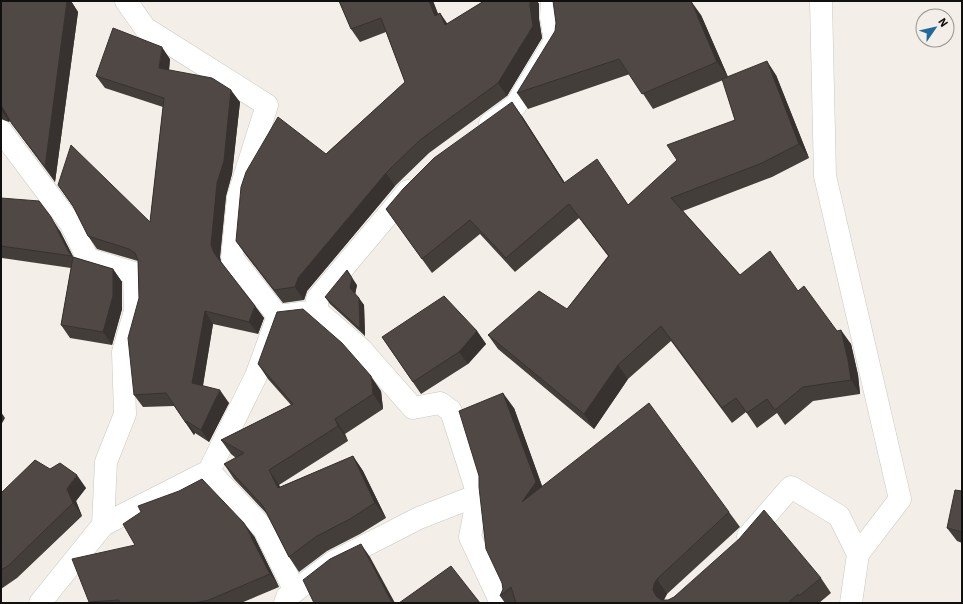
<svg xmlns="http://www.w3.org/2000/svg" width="963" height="604" viewBox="0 0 963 604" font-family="'IBM Plex Sans',sans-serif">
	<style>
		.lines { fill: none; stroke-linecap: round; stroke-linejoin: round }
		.street-casing { stroke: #cac7c0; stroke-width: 23 }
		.street { stroke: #fff; stroke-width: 22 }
		.wall { fill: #443e3b }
		.shaded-wall { fill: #373230 }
		.building { fill: #4f4845; stroke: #373230 }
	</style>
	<rect width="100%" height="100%" fill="#f3efe8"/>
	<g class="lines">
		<g class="street-casing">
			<g id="street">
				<polyline points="126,1 145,28 267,105 238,197 232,258 278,316"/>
				<polyline points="821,1 825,176 900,499 858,554"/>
				<polyline points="490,124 516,105 555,41 551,17 552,1"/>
				<polyline points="1,131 71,224 88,259 134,273 135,311 123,352 125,414 106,462 103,525 40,603"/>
				<polyline points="317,311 317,299 408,191"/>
				<polyline points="209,471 264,529 295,591"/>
				<polyline points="103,525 209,471 256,376 278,316 317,311 361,349 413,408 440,403 451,411 478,495 470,537 501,603"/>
				<polyline points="748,536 791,487 839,516 858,554 851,603"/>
				<polyline points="285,603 287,597 333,562 419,518 478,495"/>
			</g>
		</g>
		<use href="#street" class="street"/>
	</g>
	<g class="wall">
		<polygon points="1,1 71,1 78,12 55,182 23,139 10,120 9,122 1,119"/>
		<polygon points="339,1 433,1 438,14 440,13 447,24 484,1 537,1 539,4 539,19 542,38 507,96 429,153 395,186 307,291 304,300 283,303 245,254 236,241 326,154 405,82 386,32 360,42 351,29"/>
		<polygon points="701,15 728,77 776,75 809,158 772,177 683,211 740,275 798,291 837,331 851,344 858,375 860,394 813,401 785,425 777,413 757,428 746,412 732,423 671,341 628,379 594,429 498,349 488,335 567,309 608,256 579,218 515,272 480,234 432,273 386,209 522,116 565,183 607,174 628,205 735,120 723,80 653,109 630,74 528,109 517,93"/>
		<polygon points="170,59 169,70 240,102 232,174 226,196 220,257 221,263 255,306 264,318 258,334 213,324 203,386 229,403 209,442 195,433 194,435 174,406 143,407 134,395 139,298 138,261 97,249 88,236 74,208 58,185 150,222 163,107 105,88 96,76"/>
		<polygon points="1,198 60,231 73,257 113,269 122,282 122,309 112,345 70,338 61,325 71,268 2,258 1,257"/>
		<polygon points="357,285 355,294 364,305 365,336 330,304 325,297"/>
		<polygon points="477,331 486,344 468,364 421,394 382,337"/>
		<polygon points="258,364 381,391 383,409 345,434 348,441 279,485 280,487 353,456 363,471 386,518 360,534 327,551 299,572 289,557 267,514 234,479 224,464 236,458 231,454 221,440 291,405 268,379"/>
		<polygon points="514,408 542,486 729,512 740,527 667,594 664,600 668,600 821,578 831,593 819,603 505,603 500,596 503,589 502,583 479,476"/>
		<polygon points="50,469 86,488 76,501 82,516 17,578 1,589 1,493"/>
		<polygon points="962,491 962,543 957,541 947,528"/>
		<polygon points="254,536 279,587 241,603 90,603 89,602"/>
	</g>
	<g class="shaded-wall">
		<polygon points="67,1 71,1 78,12 55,182 45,167"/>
		<polygon points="429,1 433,1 444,29 435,16"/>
		<polygon points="530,1 537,1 539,4 539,19 542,38 507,96 498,83 530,6"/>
		<polygon points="691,1 701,15 728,77 717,62"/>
		<polygon points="440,13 449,26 445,25"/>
		<polygon points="162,47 170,59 168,80 159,68"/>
		<polygon points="767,61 776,75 809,158 799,144"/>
		<polygon points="231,90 240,102 232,174 226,196 220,257 222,266 214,253 211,245 217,183"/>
		<polygon points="512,102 522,116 574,197 564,183"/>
		<polygon points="1,105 11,119 9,122 1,110"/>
		<polygon points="386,173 395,186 307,291 304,300 295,287 298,278"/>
		<polygon points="51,217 60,231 75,260 68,251"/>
		<polygon points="113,269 122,282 122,309 112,345 103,332"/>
		<polygon points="347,270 357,285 355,295 350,288"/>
		<polygon points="359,298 364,305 365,336 360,329"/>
		<polygon points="255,306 264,318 258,334 249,322"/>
		<polygon points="205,311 213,324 201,396 192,383"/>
		<polygon points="841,330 851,344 858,375 860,394 851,380"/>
		<polygon points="477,331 486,344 468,364 459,352"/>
		<polygon points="618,365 628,379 594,429 584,414"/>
		<polygon points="371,376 381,391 383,409 373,394"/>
		<polygon points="220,390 229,403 209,442 201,430"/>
		<polygon points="503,393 514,408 546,497 522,502"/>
		<polygon points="1,412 5,418 1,425"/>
		<polygon points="335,419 345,434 348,441 338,426"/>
		<polygon points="186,421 195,433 194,435 186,423"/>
		<polygon points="353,456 363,471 386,518 375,503"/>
		<polygon points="269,470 279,485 288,502 278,488"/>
		<polygon points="77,475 86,488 76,501 82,516 73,503 67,489"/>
		<polygon points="244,523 254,536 279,587 270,574"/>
		<polygon points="361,544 370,557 395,603 392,603"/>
		<polygon points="657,579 667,594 664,599 664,603 656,596 653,590 654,584"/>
	</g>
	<g class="building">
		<polygon points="1,1 67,1 45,167 12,124 1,105"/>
		<polygon points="339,1 429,1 435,16 440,13 445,25 484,1 530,1 530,6 533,26 498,83 420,140 386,173 298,278 295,287 274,290 236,241 241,187 246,172 278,117 326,154 405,82 381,18 351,29"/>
		<polygon points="553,1 691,1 717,62 642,94 619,59 517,93 555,31 556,23"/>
		<polygon points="113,28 162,47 159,68 212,78 231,90 224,161 217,183 211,245 214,253 255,306 249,322 205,311 192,383 220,390 201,430 186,421 186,423 166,393 134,395 128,338 139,298 138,260 135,253 129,249 88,236 73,206 58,185 71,145 150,222 164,98 96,76"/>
		<polygon points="767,61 799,144 762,163 671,198 740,275 770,251 798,291 804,286 837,331 841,330 848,360 851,380 803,387 775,410 767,399 747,413 736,398 722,408 661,326 618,365 584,414 488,335 539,291 567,309 609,256 569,204 506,258 470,220 422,259 386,209 403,189 434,158 512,102 564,183 597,159 628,205 677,160 667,145 735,120 722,79"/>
		<polygon points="1,198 39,201 51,217 68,251 72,256 1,246"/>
		<polygon points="73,257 113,269 113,296 103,332 61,325"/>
		<polygon points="347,270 352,278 350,288 359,298 360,329 325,297"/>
		<polygon points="444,296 477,331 459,352 413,382 382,337"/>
		<polygon points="303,309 342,343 371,376 373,394 335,419 338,426 269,470 278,488 353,456 375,503 350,519 317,536 289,557 263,506 224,464 244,453 221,440 293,404 258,364 277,312"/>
		<polygon points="503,393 536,482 522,502 649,403 729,512 657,579 654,584 653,590 656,596 661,600 668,600 674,597 739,539 764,510 821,578 799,596 798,594 788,603 516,603 511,587 500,596 503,589 502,583 486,549 479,487 479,476 459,411"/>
		<polygon points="35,460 50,469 60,463 77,475 67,489 73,503 8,566 1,570 1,493"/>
		<polygon points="202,479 244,523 270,574 209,600 195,603 120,603 119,600 89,602 72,559 135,545 123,524 141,512 138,506 179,491"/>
		<polygon points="955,490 962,491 962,532 947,528"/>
		<polygon points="361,544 392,603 314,603 303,580 330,559"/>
		<polygon points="451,566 480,603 399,603"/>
	</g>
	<rect width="963" height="604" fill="none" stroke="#11100e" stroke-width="4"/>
	<g transform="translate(935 28) rotate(56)"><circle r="19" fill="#f3efe8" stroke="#999691"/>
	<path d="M0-3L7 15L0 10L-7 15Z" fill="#206a9d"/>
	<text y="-6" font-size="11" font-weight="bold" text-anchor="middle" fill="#11100e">N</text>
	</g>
</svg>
